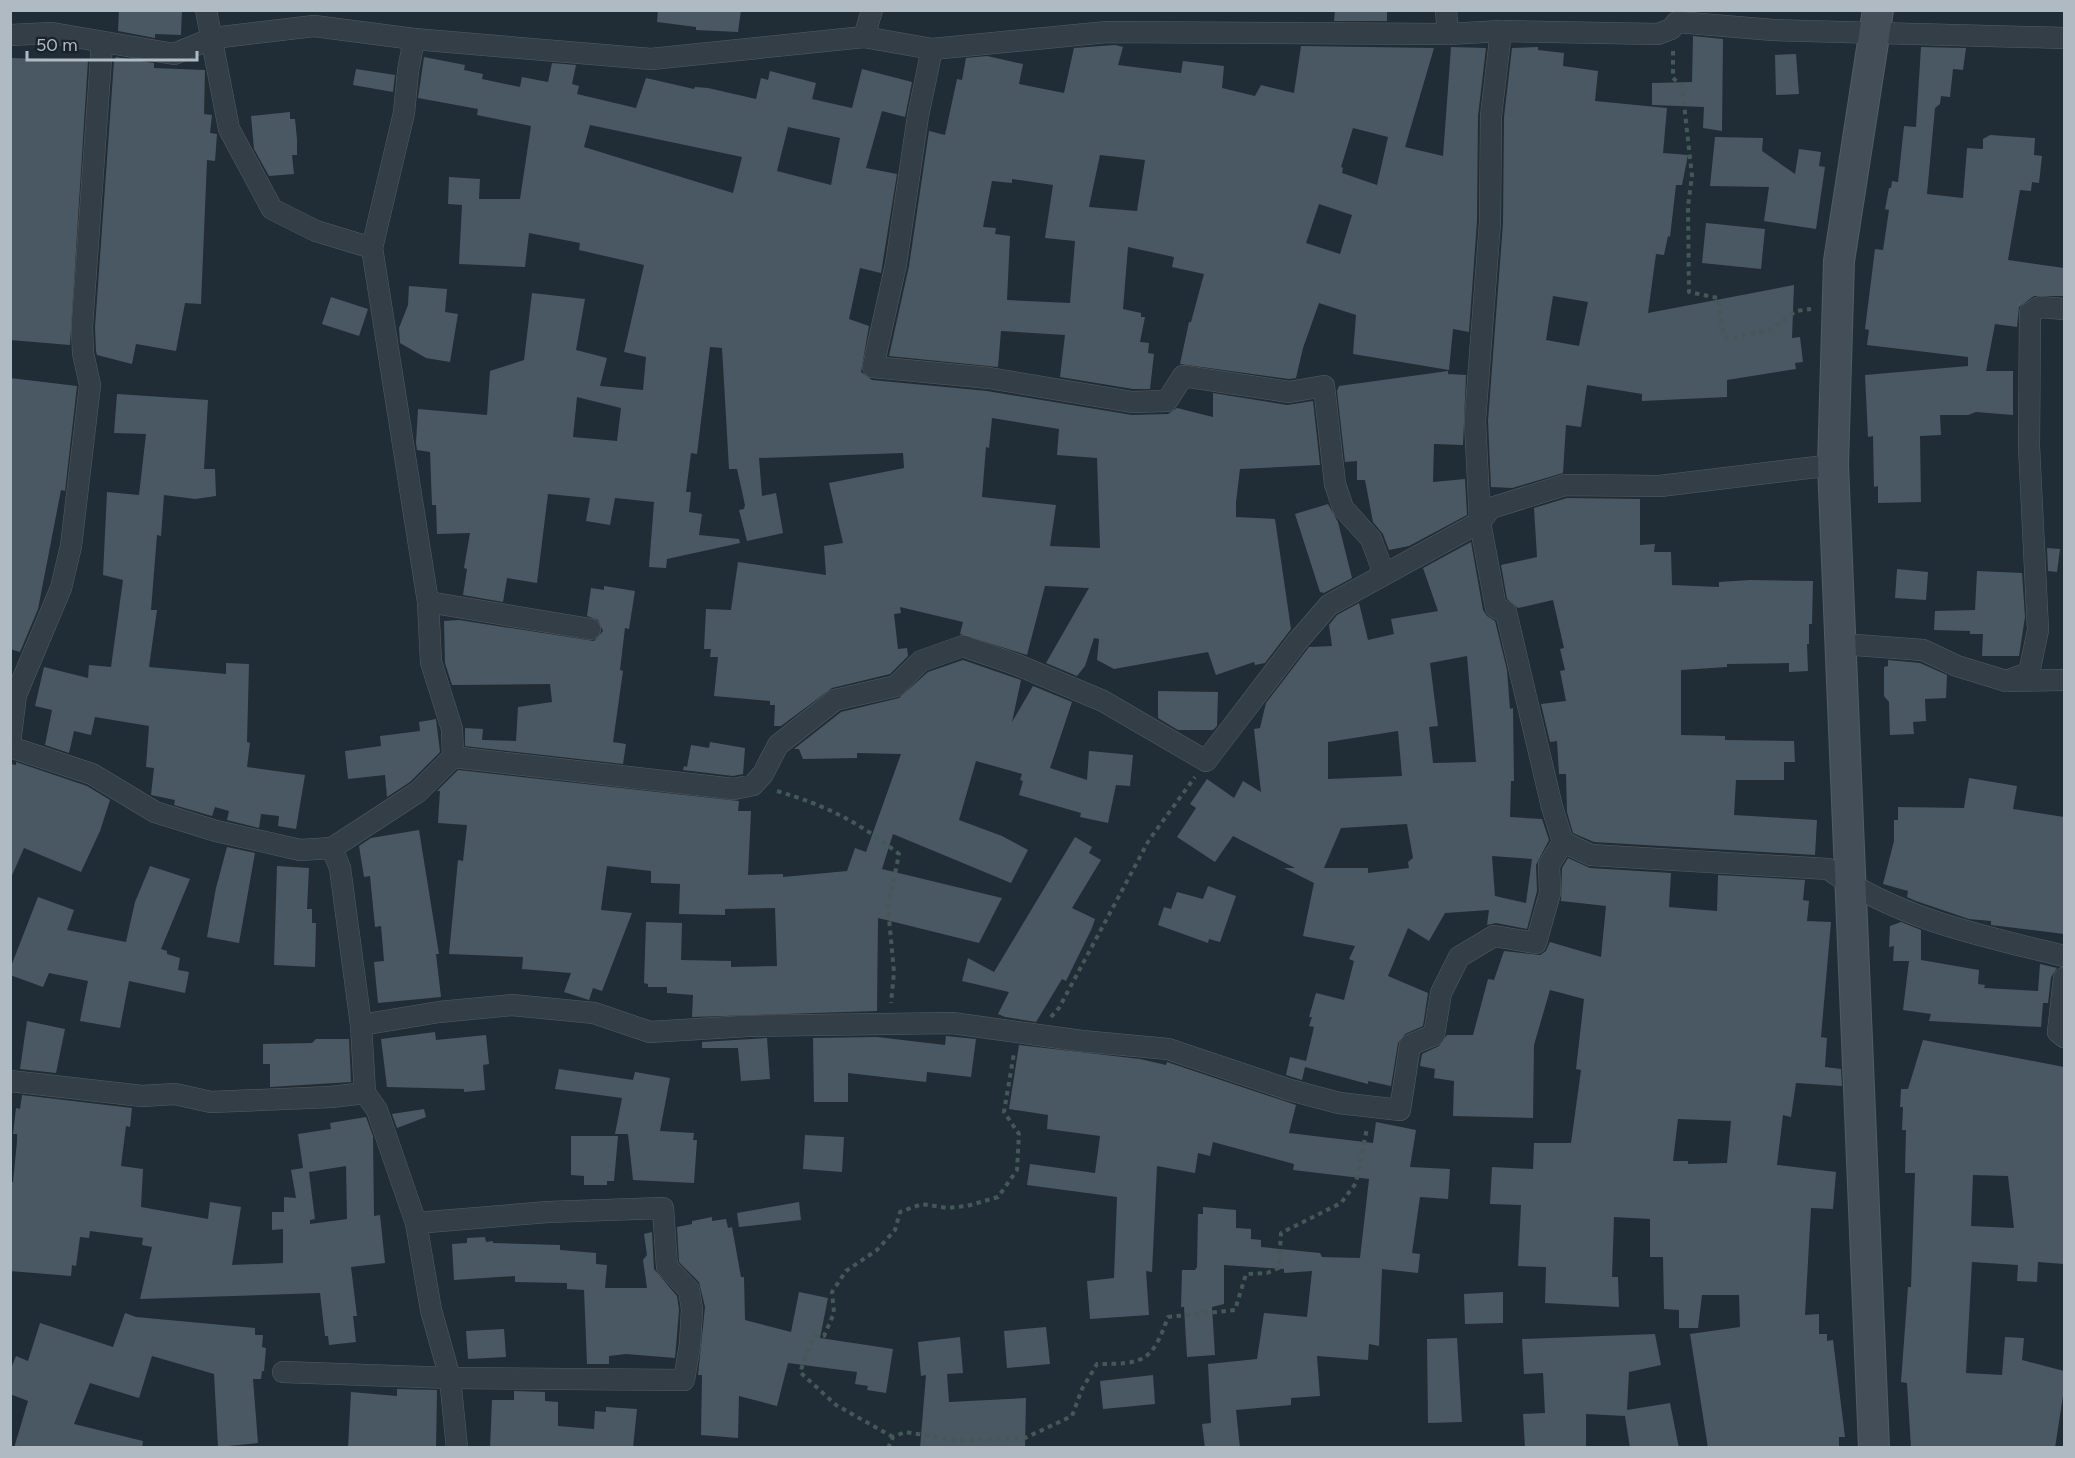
<svg xmlns="http://www.w3.org/2000/svg" width="2075" height="1458" viewBox="0 0 2075 1458" font-family="Figtree,sans-serif">
	<style>
		.building { fill: #495862; fill-rule: evenodd }
		.lines { fill: none; stroke-linecap: round; stroke-linejoin: round }
		.minor-casing { stroke: #525c64; stroke-width: 22 }
		.secondary-casing { stroke: #525c64; stroke-width: 32 }
		.path { stroke: #445857; stroke-width: 4; stroke-dasharray: 4.5 4.5; stroke-linecap: butt }
		.minor { stroke: #343e47; stroke-width: 21 }
		.secondary { stroke: #434e59; stroke-width: 30 }
	</style>
	<rect width="100%" height="100%" fill="#212d36"/>
	<g class="building">
		<polygon points="119,10 182,10 181,35 155,34 155,38 118,31"/>
		<polygon points="658,10 741,10 738,32 696,30 696,27 657,22"/>
		<polygon points="1335,10 1387,10 1387,21 1334,21"/>
		<polygon points="1693,36 1723,39 1722,131 1703,128 1704,107 1652,105 1652,83 1692,82"/>
		<path d="M1115,45L1123,47L1118,65L1181,73L1183,61L1224,66L1222,88L1255,96L1261,85L1294,93L1301,46L1434,48L1405,147L1443,156L1451,47L1486,48L1478,116L1477,221L1469,332L1453,329L1449,370L1353,354L1356,315L1319,303L1303,348L1296,378L1289,379L1180,364L1189,322H1191L1204,274L1172,267L1174,257L1128,247L1123,309L1141,313V317H1145L1140,342L1149,343L1148,353L1154,354L1150,389H1133L1060,377L1065,335L1001,331L998,367L889,356L909,266L929,131L945,135L957,79L962,80L966,58L987,56L1023,64L1019,84L1064,93L1074,48ZM1353,128L1388,137L1377,185L1342,173L1343,168L1341,167ZM1100,155L1145,160L1137,211L1089,207ZM1012,179L1053,185L1045,238L1075,241L1070,303L1007,300L1010,236L995,234L996,228L983,227L992,181L1012,183ZM1319,204L1352,215L1340,254L1306,243Z"/>
		<path d="M1538,47V50L1564,53L1563,66L1598,71L1595,101L1667,108L1663,153L1688,155L1682,185H1676L1670,237L1668,236L1664,255L1656,254L1648,313L1794,285L1792,338L1800,337L1803,362L1795,363L1796,369L1727,380V397L1642,401V394L1587,385L1581,427L1566,425L1563,473L1512,488L1491,487L1488,421L1503,223L1504,117L1512,48ZM1553,296L1588,302L1579,346L1546,340Z"/>
		<polygon points="1921,47 1966,48 1963,70 1953,69 1950,97 1941,96 1940,104 1935,108 1927,194 1963,198 1967,148 1983,149 1983,139 1990,135 2035,138 2034,155 2042,156 2039,183 2032,182 2031,191 2020,190 2008,260 2064,268 2064,296 2034,296 2019,307 2017,327 1995,324 1986,371 2013,371 2013,415 1976,412 1968,415 1940,415 1941,435 1920,436 1921,502 1878,503 1878,486 1874,487 1873,436 1868,437 1865,375 1968,366 1968,357 1867,345 1869,330 1865,329 1875,249 1883,250 1889,210 1885,209 1889,188 1891,188 1892,181 1898,182 1904,126 1916,127"/>
		<polygon points="1796,54 1799,94 1776,95 1775,55"/>
		<polygon points="116,57 154,63 154,68 205,70 204,114 212,115 210,133 217,134 215,161 207,160 201,304 185,303 176,351 136,344 132,364 97,355 96,351 95,327 114,61"/>
		<path d="M424,57L465,65L464,70L483,74L482,79L520,87L522,77L548,82L552,63L576,65L572,84L579,86L577,94L636,108L646,78L694,89L695,87L708,88L756,99L761,78L768,80L770,71L816,83L812,99L852,108L862,69L912,82L905,117L882,111L866,168L897,174L881,273L860,268L849,319L869,326L861,372L872,380L987,391L1132,415L1168,414L1177,408L1213,417V393L1287,405L1313,401L1320,465L1240,469L1236,502V517L1275,519L1291,629L1265,663L1255,665L1254,662L1216,675L1208,652L1114,669L1097,660L1099,639L1094,638L1085,666L1077,676L1046,663L1089,588L1045,586L1027,655L960,634L963,622L900,607L901,613L894,614L898,649L907,648L908,656L890,674L832,688L781,726H774L775,705H770V701L714,696L718,657H710L711,649H704L706,609L731,610L738,562L826,575L824,546L843,543L829,483L904,468L903,453L759,458L762,496L776,493L783,533L747,541L739,510L744,509L745,505L737,469H729L722,348L710,347L697,454L691,453L686,492H691L689,512L702,514L699,535L739,539L740,543L667,559L666,568L649,567L654,502L615,498L610,525L586,521L590,498L548,494L537,583L507,578L503,602L463,595L467,569L464,568L470,533L437,534L436,505H432L430,452L417,450L416,443L418,409L487,415L490,371L524,360L532,293L585,299L576,350L607,358L600,386L643,390L646,357L624,352L644,265L579,250L580,243L529,233L525,267L459,264L462,205L448,204L449,177L480,179L479,199H520L531,126L477,115L478,109L418,98ZM590,125L742,157L733,193L584,147ZM788,127L840,138L831,185L777,171ZM577,397L621,408L617,441L573,437ZM992,418L1059,429L1057,455L1097,458L1100,548L1050,546L1056,505L982,497L986,447L989,448Z"/>
		<polygon points="10,58 88,60 70,345 10,340"/>
		<polygon points="356,69 395,75 393,92 353,85"/>
		<polygon points="290,112 290,119 295,119 297,139 297,155 292,155 294,174 269,176 254,149 251,116"/>
		<polygon points="1715,137 1763,138 1762,151 1795,174 1799,149 1821,152 1819,166 1825,167 1816,229 1764,221 1769,187 1710,186"/>
		<polygon points="1706,223 1765,229 1761,269 1702,263"/>
		<polygon points="409,286 447,289 445,312 458,314 450,362 426,358 400,343 399,328 408,305"/>
		<polygon points="331,297 368,309 359,336 322,324"/>
		<polygon points="1448,371 1448,374 1466,375 1463,445 1434,444 1433,482 1465,479 1467,515 1409,546 1389,550 1383,534 1373,522 1365,480 1357,480 1357,461 1345,462 1337,391 1339,386"/>
		<polygon points="10,378 77,386 65,491 61,490 38,609 20,652 10,649"/>
		<polygon points="117,394 208,400 204,469 215,469 216,496 195,499 164,495 161,536 157,535 151,610 157,610 149,667 226,674 226,663 249,664 247,742 250,743 247,767 305,775 296,829 278,826 279,816 261,814 259,828 227,820 229,811 215,807 212,816 174,805 175,800 151,795 154,768 146,767 149,726 95,717 91,735 74,731 69,753 45,745 52,710 35,706 44,667 88,678 89,665 111,667 123,580 103,575 107,492 139,495 146,434 114,433"/>
		<polygon points="1567,498 1640,499 1640,545 1655,544 1654,552 1671,552 1672,585 1719,587 1719,582 1750,580 1813,581 1812,624 1809,624 1809,644 1807,644 1808,671 1789,672 1789,663 1727,664 1727,667 1681,670 1681,735 1725,736 1725,740 1794,741 1795,762 1784,762 1784,780 1736,780 1734,815 1817,820 1815,855 1594,842 1573,833 1567,812 1566,774 1559,774 1557,741 1550,742 1541,704 1566,701 1560,671 1565,670 1560,649 1564,648 1553,600 1518,608 1507,599 1501,565 1537,557 1534,508"/>
		<polygon points="1328,504 1338,522 1352,578 1324,593 1320,592 1295,514"/>
		<path d="M1471,542L1483,610L1487,616L1495,621L1507,670L1510,709L1513,708L1514,781H1511L1510,817L1542,819L1549,840L1536,865L1537,891L1527,929L1496,923L1487,925L1489,910L1445,913L1429,941L1408,928L1388,976L1428,993L1423,1026L1405,1034L1398,1043L1391,1086L1368,1081V1084L1305,1067L1302,1080L1286,1075L1290,1057L1306,1061L1314,1027L1309,1026L1312,1017H1309L1316,993L1344,1000L1354,961L1349,959L1355,946L1303,936L1314,883L1284,868H1295L1233,836L1215,862L1177,837L1196,808L1190,804L1207,779L1234,798L1243,781L1261,792L1254,729L1260,728L1266,703L1309,647L1332,646L1329,625L1337,615L1359,603L1368,640L1394,634L1391,619L1438,611L1423,568ZM1467,656L1476,762L1433,763L1429,727L1438,726L1430,663ZM1398,731L1402,776L1328,779V742ZM1407,824L1413,858L1408,862L1409,868L1368,873V868H1324L1341,828ZM1492,856L1532,859L1526,903L1495,896Z"/>
		<polygon points="2047,548 2060,549 2057,572 2048,571"/>
		<polygon points="1897,569 1928,572 1926,600 1895,598"/>
		<polygon points="1977,571 2022,573 2025,617 2019,656 1982,656 1983,634 1970,634 1970,631 1934,630 1935,611 1975,610"/>
		<polygon points="604,586 635,591 629,629 625,628 620,670 623,671 613,742 626,744 623,764 465,746 465,728 483,729 482,740 516,741 518,707 552,702 550,684 452,685 445,663 444,621 459,620 594,641 603,631 598,620 587,616 591,588 604,590"/>
		<polygon points="963,660 1021,680 1012,722 1033,686 1072,702 1050,768 1087,780 1089,751 1133,755 1130,786 1116,785 1108,823 1080,817 1081,813 1019,795 1023,781 1020,780 1022,774 976,761 959,820 1002,836 1028,850 1011,883 893,834 882,869 1002,898 979,943 878,918 877,1011 692,1017 693,995 667,993 667,987 648,987 648,984 644,983 646,922 682,923 681,960 731,961 731,967 777,966 775,908 725,909 725,915 679,914 680,884 651,883 651,871 607,866 601,910 632,913 602,991 593,988 589,1000 564,992 571,973 522,969 523,957 449,954 458,860 463,861 467,825 438,823 440,791 437,791 458,770 739,801 738,811 751,811 748,875 783,874 783,877 847,871 855,848 866,852 901,754 857,753 857,758 803,759 799,749 794,749 841,712 899,698 928,672"/>
		<polygon points="1888,660 1920,663 1947,675 1946,698 1925,699 1926,721 1913,722 1914,734 1890,735 1889,702 1884,696 1884,667 1888,666"/>
		<polygon points="1158,691 1218,692 1217,726 1213,730 1178,730 1158,718"/>
		<polygon points="436,719 440,752 410,782 387,797 385,775 348,779 345,751 381,746 380,736 420,731 419,722"/>
		<polygon points="710,742 745,748 743,774 733,776 683,770 684,766 687,767 691,745 709,748"/>
		<polygon points="16,762 87,786 110,800 100,831 81,872 24,848 10,880 10,764 16,765"/>
		<polygon points="1969,778 2017,786 2013,809 2064,817 2064,934 1991,925 1991,921 1969,919 1916,901 1907,897 1908,891 1883,884 1894,841 1894,820 1898,820 1898,807 1964,808"/>
		<polygon points="419,830 439,954 436,954 441,997 378,1003 374,962 384,961 381,926 375,927 370,876 364,877 359,846 371,838"/>
		<polygon points="1075,837 1092,847 1089,853 1101,860 1072,908 1095,919 1092,928 1066,981 1062,979 1036,1022 1005,1017 998,1014 1009,992 962,981 968,958 994,972"/>
		<polygon points="227,847 255,853 239,943 207,937 216,888"/>
		<path d="M1568,858L1590,868L1671,873L1669,907L1717,911L1718,875L1805,880L1803,900L1809,901L1807,921L1831,922L1821,1037L1827,1038L1825,1067L1841,1069L1842,1086L1796,1083L1791,1117L1783,1115L1777,1165L1836,1172L1833,1209L1811,1208L1805,1315L1819,1314V1334H1827V1341L1833,1340L1845,1437H1839V1448H1708L1690,1334L1740,1327L1739,1295H1702L1698,1328H1679V1310L1664,1309L1663,1257H1650V1219L1614,1217L1612,1277H1618L1619,1307L1545,1303L1546,1267L1518,1266L1521,1205L1490,1204L1492,1167L1533,1169L1534,1143H1571L1581,1070L1576,1069L1584,999L1550,990L1534,1045L1533,1118L1453,1116L1454,1081L1434,1078L1435,1069L1420,1066L1422,1054L1439,1046L1447,1035H1473L1488,979L1494,980L1504,951L1540,955L1546,951L1550,942L1601,957L1606,906L1561,901L1562,868ZM1678,1119L1731,1121L1727,1163L1688,1164V1161H1673Z"/>
		<polygon points="150,866 190,879 161,949 167,951 167,954 180,958 178,970 189,972 185,993 129,981 120,1028 80,1021 88,981 49,973 43,987 10,975 10,969 38,897 74,910 67,930 126,942 135,902"/>
		<polygon points="277,866 309,868 307,909 312,909 312,923 316,923 315,967 274,965"/>
		<polygon points="1208,886 1236,896 1220,942 1209,939 1208,943 1158,925 1164,907 1171,909 1177,892 1203,899"/>
		<polygon points="1901,922 1921,930 1921,960 1979,970 1978,984 1985,985 1984,988 2038,991 2040,964 2057,968 2051,977 2048,1003 2043,1003 2041,1027 1929,1021 1931,1014 1903,1010 1909,961 1893,961 1894,946 1889,947 1890,926"/>
		<polygon points="27,1021 65,1029 56,1073 20,1069"/>
		<polygon points="435,1032 436,1040 486,1035 489,1064 483,1065 485,1090 464,1092 464,1089 387,1087 381,1039"/>
		<polygon points="946,1036 976,1039 971,1077 927,1072 926,1082 848,1073 848,1102 814,1102 813,1038 877,1037 945,1045"/>
		<polygon points="767,1038 770,1079 741,1081 738,1048 702,1048 702,1042"/>
		<polygon points="316,1039 349,1039 351,1082 270,1087 270,1064 263,1064 263,1044 312,1043"/>
		<path d="M1923,1040L2064,1067V1264L2038,1262L2037,1282L2017,1281L2018,1265L1972,1262L1966,1373L2002,1375L2005,1337L2024,1338L2022,1360L2064,1371V1389L2055,1448H1911L1907,1383L1901,1382L1908,1287H1911L1915,1173H1905L1906,1130H1902L1903,1107H1900L1901,1089H1908ZM1973,1175L2008,1176L2014,1228L1971,1226Z"/>
		<polygon points="1019,1045 1140,1059 1166,1065 1167,1062 1296,1105 1289,1133 1373,1143 1376,1122 1416,1130 1410,1167 1450,1169 1448,1199 1420,1197 1412,1253 1420,1254 1418,1273 1382,1269 1379,1346 1369,1344 1368,1360 1317,1356 1320,1396 1291,1398 1291,1405 1236,1410 1240,1448 1205,1448 1202,1424 1211,1423 1208,1364 1257,1359 1264,1313 1307,1317 1312,1271 1284,1273 1284,1269 1224,1265 1224,1304 1212,1307 1215,1355 1187,1357 1184,1307 1181,1307 1182,1270 1195,1270 1197,1267 1198,1214 1203,1214 1203,1207 1236,1210 1236,1228 1251,1229 1251,1239 1261,1240 1261,1247 1320,1253 1322,1257 1360,1258 1369,1179 1293,1170 1294,1164 1213,1142 1210,1156 1198,1153 1195,1173 1157,1166 1152,1272 1146,1271 1149,1315 1090,1319 1087,1281 1114,1278 1117,1197 1027,1185 1030,1164 1095,1173 1100,1136 1047,1129 1048,1115 1009,1109"/>
		<polygon points="559,1069 633,1080 635,1072 670,1078 660,1131 694,1133 693,1140 697,1140 694,1183 633,1180 628,1134 615,1134 622,1098 555,1089"/>
		<path d="M22,1095L132,1108L130,1127L126,1126L121,1166L143,1169L141,1207L208,1219L210,1202L241,1207L232,1265L283,1263V1229L272,1230V1212H284V1197L296,1198L291,1170L303,1168L298,1134L331,1129L330,1123L366,1117L373,1136L374,1216L380,1215L385,1263L351,1267L357,1316H353L356,1342L329,1345L328,1336H325L320,1293L140,1299L152,1247L142,1245L143,1238L90,1231L89,1238L80,1237L76,1266L72,1265L71,1276L10,1271V1182H13L17,1141V1134H13L16,1108L20,1109ZM346,1166L347,1219L310,1224V1220L315,1219L309,1172Z"/>
		<polygon points="424,1109 426,1117 397,1128 392,1114"/>
		<polygon points="805,1135 844,1137 842,1172 803,1169"/>
		<polygon points="571,1136 618,1136 614,1181 607,1181 607,1185 584,1185 584,1176 571,1175"/>
		<polygon points="799,1202 801,1220 739,1227 737,1213"/>
		<polygon points="712,1217 712,1221 726,1219 728,1228 732,1227 741,1277 744,1277 745,1320 791,1332 799,1292 828,1298 820,1338 893,1349 886,1393 867,1390 868,1386 855,1384 857,1372 788,1363 777,1406 739,1396 738,1438 701,1435 702,1375 698,1375 705,1307 699,1282 679,1262 677,1227 692,1224 692,1221"/>
		<polygon points="652,1232 654,1269 677,1296 679,1310 675,1358 626,1354 609,1356 609,1364 587,1364 584,1290 567,1289 567,1283 515,1282 515,1276 454,1280 452,1244 467,1243 467,1238 485,1237 486,1242 493,1241 493,1243 560,1245 560,1250 596,1253 596,1264 607,1265 605,1288 647,1288 643,1260 647,1255 644,1234"/>
		<polygon points="1503,1292 1503,1323 1465,1324 1464,1294"/>
		<polygon points="125,1313 136,1317 255,1328 255,1335 263,1335 262,1347 266,1348 264,1371 262,1371 261,1379 253,1379 258,1443 218,1447 214,1374 152,1356 139,1398 90,1383 74,1424 143,1441 142,1448 14,1448 28,1401 10,1394 10,1371 16,1356 28,1361 40,1323 113,1347"/>
		<polygon points="1046,1327 1050,1364 1007,1368 1004,1331"/>
		<polygon points="504,1329 506,1357 468,1359 466,1331"/>
		<polygon points="1655,1334 1661,1365 1629,1372 1627,1410 1670,1403 1679,1448 1630,1448 1625,1416 1586,1414 1586,1448 1525,1448 1523,1414 1545,1413 1543,1373 1524,1374 1522,1339"/>
		<polygon points="960,1337 963,1373 947,1374 949,1402 1026,1398 1025,1448 920,1448 926,1375 921,1376 918,1342"/>
		<polygon points="1457,1338 1462,1422 1428,1423 1427,1339"/>
		<polygon points="1153,1375 1155,1404 1103,1409 1100,1381"/>
		<polygon points="397,1389 437,1390 436,1448 348,1448 351,1392 397,1396"/>
		<polygon points="514,1391 545,1392 545,1401 558,1402 558,1426 594,1429 595,1411 606,1412 606,1407 637,1409 633,1448 490,1448 492,1400 514,1400"/>
	</g>
	<g class="lines">
		<g class="minor-casing">
			<g id="minor">
				<polyline points="206,10 229,129 272,209 316,231 372,248 428,602 431,662 452,729 453,757 418,792 332,848 340,868 361,1025 365,1093 377,1110 416,1223 431,1310 450,1378 457,1448"/>
				<polyline points="1446,10 1448,34"/>
				<path d="M1501,31L1491,116L1490,222L1475,421L1480,522L1496,608L1506,612L1552,807L1563,842L1591,855L1828,869C1898,919 1982,936 2064,956"/>
				<polyline points="10,35 52,33 174,54 213,38 314,26 414,39 651,59 864,37 932,49 1107,32 1448,34 1501,31 1658,34 1671,29 1677,22 1773,30 2064,38"/>
				<polyline points="864,37 872,10"/>
				<polyline points="932,49 918,116 896,264 873,367 989,378 1132,402 1167,401 1183,376 1289,392 1324,386 1335,484 1343,508 1371,539 1384,574"/>
				<polyline points="372,248 404,113 408,71 414,39"/>
				<polyline points="428,602 590,629"/>
				<polyline points="1842,644 1923,650 1957,666 2006,681 2064,680"/>
				<polyline points="2006,681 2029,673 2038,630 2029,446 2030,313 2040,307 2064,309"/>
				<polyline points="10,743 16,695 61,588 71,546 90,385 83,353 82,327 102,44"/>
				<polyline points="10,747 92,774 155,812 216,831 300,850 332,848"/>
				<polyline points="453,757 734,789 753,785 763,774 778,745 835,700 896,686 921,661 963,646 1015,664 1103,701 1206,761 1297,642 1329,605 1480,522 1491,508 1565,485 1660,486 1833,465"/>
				<polyline points="2064,978 2058,1032 2064,1037"/>
				<polyline points="361,1025 439,1012 512,1005 594,1013 650,1032 748,1026 952,1023 1082,1041 1168,1049 1290,1090 1339,1103 1400,1110 1410,1045 1434,1035 1441,993 1459,957 1494,936 1536,943 1550,893 1549,865 1563,842"/>
				<polyline points="10,1081 142,1096 175,1094 211,1102 331,1097 365,1093"/>
				<polyline points="283,1372 450,1378 684,1380 690,1344 692,1309 689,1290 667,1267 663,1208 548,1212 416,1223"/>
			</g>
		</g>
		<g class="secondary-casing">
			<polyline id="secondary" points="1874,1448 1833,465 1839,261 1878,10"/>
		</g>
		<g class="path">
			<polyline points="1673,51 1673,78 1682,86 1692,176 1688,206 1689,292 1718,298 1722,328 1727,339 1770,330 1796,311 1811,309"/>
			<path d="M777,791C827,806 857,821 899,854L888,908L894,972L891,1003"/>
			<polyline points="1051,1017 1059,1008 1149,840 1195,777"/>
			<polyline points="893,1437 836,1405 800,1372 814,1336 824,1336 834,1313 832,1292 846,1271 877,1250 895,1230 900,1212 922,1204 947,1208 967,1206 998,1197 1017,1170 1019,1134 1004,1112 1014,1053"/>
			<path d="M888,1448L893,1437L905,1432L956,1440L1025,1438L1072,1416L1082,1389L1097,1364C1144,1364 1152,1362 1168,1317L1235,1310L1246,1274L1267,1273L1279,1268L1281,1233L1341,1203L1356,1183L1367,1128"/>
		</g>
		<use href="#minor" class="minor"/>
		<use href="#secondary" class="secondary"/>
	</g>
	<rect width="2075" height="1458" fill="none" stroke="#afbac3" stroke-width="24"/>
	<path d="M27 51v9h170v-9" fill="none" stroke="#afbac3" stroke-width="3"/>
	<text x="36" y="51" font-size="18" fill="#afbac3" stroke="#1a232b" stroke-width="4.5" paint-order="stroke">50 m</text>
</svg>
